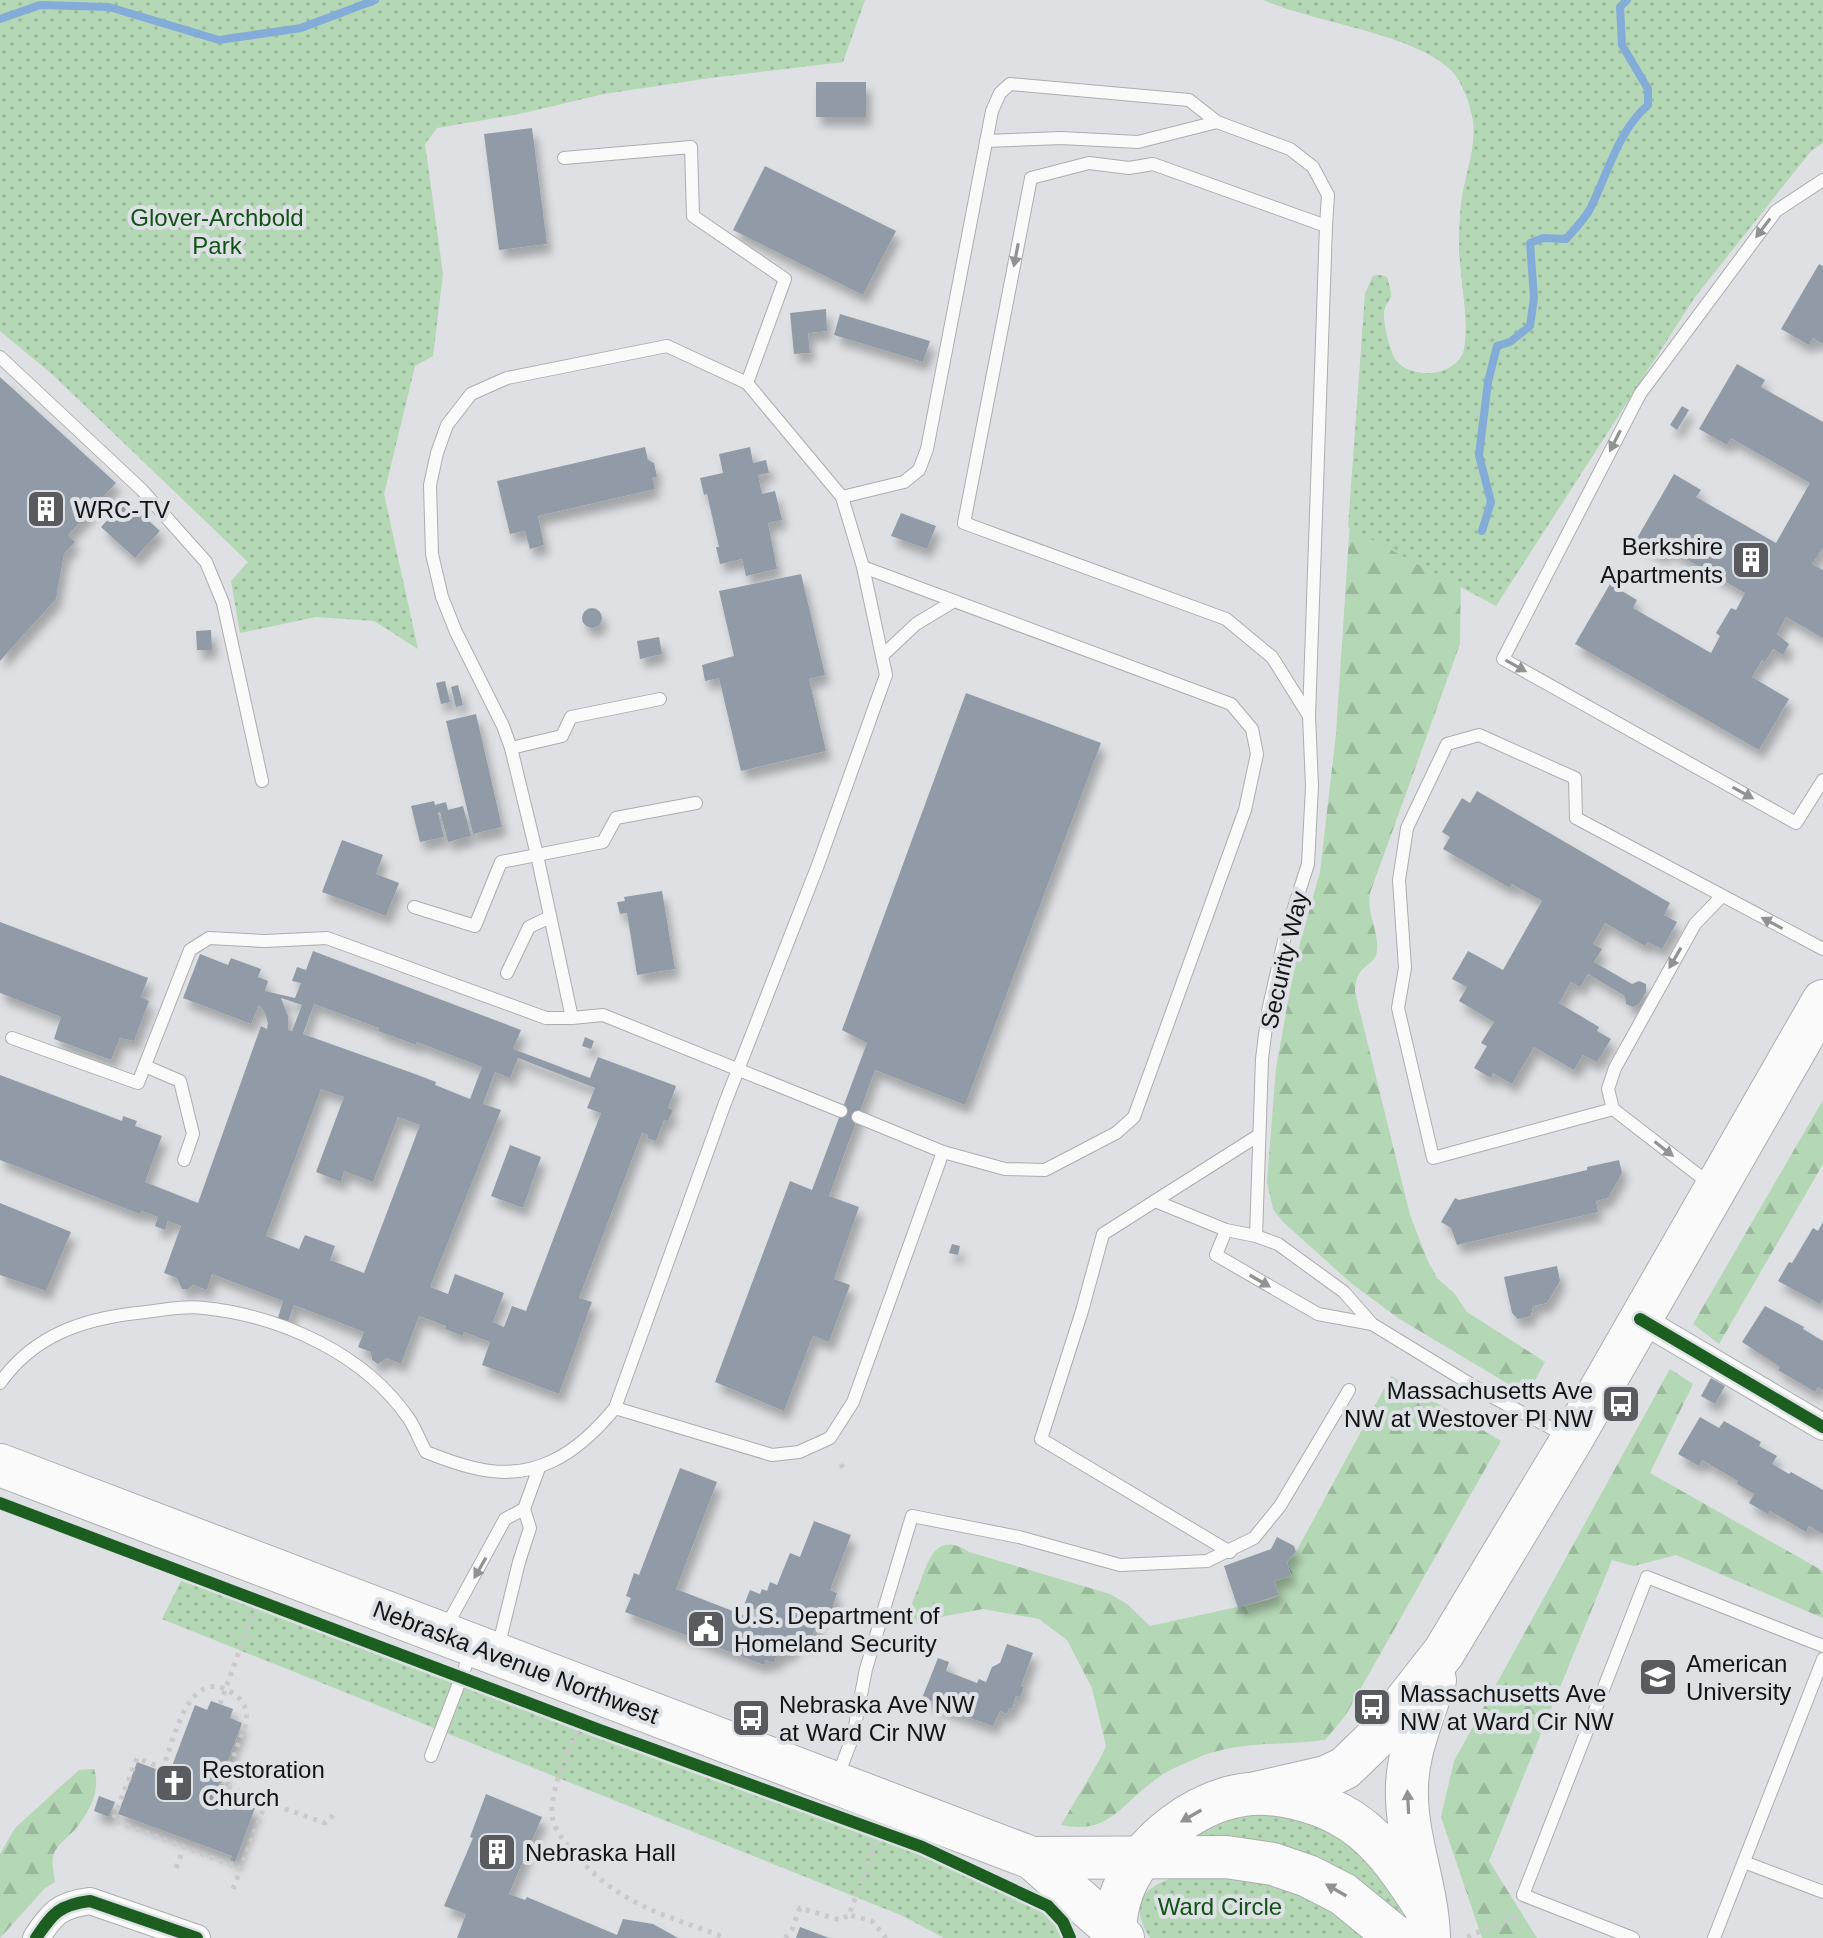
<svg xmlns="http://www.w3.org/2000/svg" width="1823" height="1938" viewBox="0 0 1823 1938" font-family="Helvetica,sans-serif">
	<style>
		.forest { fill: url(#forest-firs) }
		.park { fill: url(#park-dots) }
		.lines { fill: none; stroke-linecap: round; stroke-linejoin: round }
		.stream { stroke: #84acd8; stroke-width: 8 }
		.building { fill: #919ba8; fill-rule: evenodd; filter: url(#shadow) }
		.lane-casing { stroke: #abadaf; stroke-width: 14 }
		.street-casing { stroke: #abadaf; stroke-width: 28 }
		.primary-casing { stroke: #abadaf; stroke-width: 44 }
		.path { stroke: #cacaca; stroke-width: 5; stroke-dasharray: 4 6; stroke-linecap: butt }
		.lane { stroke: #fafafb; stroke-width: 12 }
		.street { stroke: #fafafb; stroke-width: 26 }
		.primary { stroke: #fafafb; stroke-width: 42 }
		.cycleway-casing { stroke: #dde0e4; stroke-width: 17 }
		.cycleway { stroke: #1b5e20; stroke-width: 12 }
		.oneway { fill: #929294 }
		.labels { text-anchor: middle; dominant-baseline: central; stroke-width: 8; stroke-linejoin: round; paint-order: stroke }
		.park-label { font-size: 24px; fill: #115215; stroke: #dde0e4 }
		.poi-label { font-size: 24px; fill: #131416; stroke: #dde0e4; text-anchor: start }
		.street-label { font-size: 24px; fill: #131416; stroke: #dde0e4 }
	</style>
	<defs>
		<pattern id="forest-firs" width="22" height="20" patternUnits="userSpaceOnUse" patternTransform="scale(2)"><rect width="22" height="20" fill="#b4d7b5"/><path d="M5 1l3.5 6h-7zM16 11l3.5 6h-7z" fill="#9ab89b"/></pattern>
		<pattern id="park-dots" width="8" height="8" patternUnits="userSpaceOnUse" patternTransform="scale(2)"><rect width="8" height="8" fill="#b4d7b5"/><path d="M2 2h.1M6 6h.1" fill="none" stroke="#9ab89b" stroke-width="1.8" stroke-linecap="round"/></pattern>
		<filter id="shadow"><feDropShadow dx="5" dy="9" stdDeviation="4" flood-color="#0004"/></filter>
	</defs>
	<rect width="100%" height="100%" fill="#dee0e3"/>
	<g class="forest">
		<path d="M1264,0H1611L1463,424L1460,644L1370,893C1366,913 1379,931 1377,950C1376,968 1355,962 1355,992L1410,1215L1427,1259L1437,1278L1454,1293L1467,1312L1545,1362L1527,1395L1398,1318L1351,1283L1283,1222L1273,1209L1267,1182L1276,1068L1296,958L1320,872L1336,734L1365,294L1373,276L1380,275L1387,277C1388,282 1391,290 1391,295C1390,301 1384,306 1384,312C1383,323 1388,343 1392,353C1402,382 1457,379 1464,350C1469,325 1463,296 1461,271C1458,248 1459,221 1462,198C1466,173 1477,144 1473,120C1470,104 1463,82 1451,70C1413,33 1315,23 1264,0Z"/>
		<polygon points="1823,1100 1823,1164 1719,1344 1693,1324"/>
		<polygon points="1670,1369 1693,1384 1650,1473 1823,1571 1823,1618 1676,1555 1634,1566 1612,1560 1489,1861 1537,1938 1482,1938 1441,1817 1454,1761"/>
		<path d="M1391,1376L1501,1441L1345,1716L1325,1740C1281,1746 1234,1740 1193,1760C1180,1765 1166,1771 1155,1780C1121,1804 1110,1835 1061,1825L1100,1759L1106,1746L1092,1688L1067,1640L1039,1619L983,1609L946,1616L902,1628C908,1614 913,1600 919,1586C928,1561 936,1530 969,1552L1110,1594L1127,1604L1150,1626L1269,1600L1279,1595L1274,1581L1291,1575L1287,1562L1296,1552Z"/>
		<path d="M94,1769C101,1790 90,1810 77,1827C71,1835 60,1842 55,1851C50,1860 54,1872 55,1882L45,1888L0,1938V1854L15,1828L79,1770Z"/>
	</g>
	<g class="park">
		<polygon points="0,0 865,0 843,62 710,78 604,94 519,114 437,128 425,144 443,274 433,356 415,366 384,494 418,649 374,621 316,617 240,633 231,581 248,562 53,375 0,331"/>
		<path d="M1264,0H1823V143L1811,151L1695,297L1496,606L1348,527L1365,294L1373,276L1380,275L1387,277C1388,282 1391,290 1391,295C1390,301 1384,306 1384,312C1383,323 1388,342 1392,353C1402,382 1457,379 1464,350C1469,325 1463,296 1461,271C1458,248 1459,221 1462,198C1466,173 1477,144 1473,120C1470,104 1463,82 1451,70C1413,33 1315,23 1264,0Z"/>
		<polygon points="184,1575 1041,1897 1060,1914 1072,1938 944,1938 903,1916 162,1619"/>
		<path d="M1284,1811L1365,1848L1403,1911L1398,1914L1185,1841C1218,1817 1245,1814 1284,1811Z"/>
		<path d="M1196,1872L1310,1891L1372,1938H1150C1121,1893 1158,1880 1196,1872Z"/>
	</g>
	<g class="lines">
		<g class="stream">
			<polyline points="0,19 40,5 109,7 219,40 301,28 375,0"/>
			<path d="M1482,531L1491,502L1479,455L1488,382L1497,346L1510,342L1530,326L1534,298L1530,243L1543,238L1566,239C1574,230 1584,220 1590,209C1608,174 1617,132 1648,105V89L1622,45L1620,7L1627,0"/>
		</g>
	</g>
	<g class="building">
		<rect x="816" y="82" width="50" height="35"/>
		<polygon points="532,128 547,244 499,250 484,134"/>
		<polygon points="765,166 896,231 863,295 733,230"/>
		<polygon points="1819,264 1823,266 1823,344 1813,338 1809,345 1781,329"/>
		<polygon points="826,309 827,331 808,333 810,353 794,354 790,313"/>
		<polygon points="840,314 930,341 923,362 834,335"/>
		<polygon points="1737,364 1765,380 1761,387 1823,422 1823,548 1812,564 1823,570 1823,638 1786,617 1777,634 1789,644 1783,655 1773,649 1765,662 1762,660 1752,677 1789,699 1759,750 1575,644 1610,584 1637,600 1633,608 1711,653 1720,636 1716,633 1731,608 1736,610 1745,593 1667,548 1663,556 1636,540 1674,474 1701,490 1696,497 1776,543 1810,483 1731,438 1727,445 1699,429"/>
		<polygon points="0,377 116,483 68,535 75,542 64,554 56,599 0,661"/>
		<polygon points="1682,406 1689,410 1677,430 1670,425"/>
		<polygon points="645,447 648,460 654,463 657,477 652,478 655,489 538,516 544,545 530,549 525,531 510,534 497,481"/>
		<polygon points="750,447 753,463 766,460 769,473 758,475 762,494 775,491 782,520 768,523 777,569 746,576 742,559 720,564 716,547 719,547 707,494 704,495 700,478 723,473 719,454"/>
		<polygon points="126,500 160,531 135,558 101,527"/>
		<polygon points="901,513 936,526 927,549 891,536"/>
		<polygon points="801,574 825,675 809,679 826,751 741,771 719,678 705,681 702,665 734,656 719,591"/>
		<circle cx="592" cy="618" r="10"/>
		<polygon points="211,630 212,650 197,650 196,631"/>
		<polygon points="659,637 662,654 640,659 637,641"/>
		<polygon points="445,681 450,702 441,704 436,683"/>
		<polygon points="458,685 463,705 456,707 451,687"/>
		<polygon points="966,693 1101,743 965,1105 875,1070 829,1196 859,1207 834,1279 850,1285 829,1342 813,1336 784,1411 715,1382 790,1181 812,1190 867,1043 842,1030"/>
		<polygon points="476,714 502,827 473,834 446,721"/>
		<polygon points="1477,791 1670,903 1664,915 1677,922 1662,949 1648,942 1645,946 1605,923 1593,944 1602,949 1594,962 1632,984 1639,981 1646,984 1646,992 1639,1004 1633,1007 1626,1004 1625,996 1588,974 1580,987 1571,982 1559,1003 1599,1027 1597,1031 1611,1039 1597,1062 1583,1055 1574,1070 1534,1047 1512,1084 1493,1073 1491,1078 1474,1068 1487,1046 1481,1043 1494,1022 1459,1001 1467,987 1452,979 1468,951 1503,970 1542,901 1512,884 1510,888 1443,849 1450,837 1442,832 1462,798 1470,803"/>
		<polygon points="434,801 435,805 446,802 448,810 463,806 471,836 448,842 440,812 438,813 444,837 420,842 411,806"/>
		<polygon points="342,840 383,855 376,874 399,883 386,916 322,892"/>
		<polygon points="662,891 675,969 637,975 627,913 620,914 617,902 625,901 624,897"/>
		<polygon points="0,922 148,978 141,997 149,1001 134,1041 120,1038 111,1060 54,1039 61,1017 0,993"/>
		<path d="M313,951L521,1030L513,1049L590,1078L598,1057L676,1086L668,1108L673,1110L668,1121L664,1120L656,1141L647,1138L648,1135L642,1133L579,1298L592,1302L559,1394L482,1365L490,1342L464,1332L463,1336L445,1329L446,1326L419,1316L401,1364L387,1358L378,1364L372,1360L371,1352L358,1347L364,1332L294,1305L288,1322L278,1318L283,1301L212,1274L207,1290L193,1285L188,1289H182L177,1278L164,1273L181,1226L168,1221L165,1230L155,1226L158,1217L142,1211L140,1214L0,1160V1075L122,1121L123,1116L137,1121L135,1126L162,1136L145,1182L198,1203L261,1026L267,1029L268,1023L265,1013L259,1005L251,1024L183,998L200,954L228,965L231,958L261,969L258,977L268,981L265,991L295,998L301,983L292,981L297,967L306,970ZM281,998L302,1005L292,1031L288,1030V1016ZM314,1004L379,1028L378,1031L416,1045L417,1042L482,1067L470,1099L435,1085L436,1082L415,1074L303,1034ZM518,1058L595,1088L587,1108L601,1113L526,1311L512,1306L504,1327L493,1322L504,1293L455,1274L448,1294L430,1287L501,1110L483,1104L495,1072L510,1078ZM321,1089L344,1097L316,1172L341,1182L344,1171L373,1182L398,1117L420,1125L364,1273L330,1260L335,1246L305,1235L299,1249L266,1236Z"/>
		<polygon points="585,1037 594,1041 591,1049 582,1046"/>
		<polygon points="510,1145 541,1157 523,1208 491,1196"/>
		<polygon points="1619,1160 1622,1173 1608,1198 1596,1201 1598,1212 1457,1245 1451,1228 1441,1222 1455,1198 1459,1200 1587,1170 1587,1167"/>
		<polygon points="0,1203 71,1232 46,1291 0,1275"/>
		<polygon points="1823,1222 1823,1299 1820,1304 1778,1281 1789,1262 1792,1263 1813,1228 1818,1231"/>
		<polygon points="952,1244 960,1246 958,1255 949,1253"/>
		<polygon points="1557,1266 1560,1281 1547,1303 1533,1306 1531,1316 1518,1319 1512,1313 1504,1277"/>
		<polygon points="1765,1306 1804,1327 1803,1329 1823,1341 1823,1390 1818,1387 1815,1392 1778,1370 1780,1367 1742,1342"/>
		<polygon points="1711,1378 1725,1386 1715,1404 1701,1396"/>
		<polygon points="1700,1417 1719,1428 1724,1421 1761,1442 1759,1446 1777,1456 1772,1464 1789,1474 1791,1472 1823,1490 1823,1534 1809,1526 1806,1532 1770,1511 1768,1514 1749,1503 1754,1494 1737,1484 1738,1481 1702,1460 1699,1466 1678,1454"/>
		<polygon points="680,1468 717,1482 676,1589 774,1627 778,1618 744,1605 750,1590 760,1594 762,1589 767,1591 770,1582 777,1585 790,1553 800,1557 814,1521 851,1535 830,1590 837,1593 832,1609 824,1606 809,1644 797,1639 793,1650 776,1657 774,1663 766,1660 764,1665 625,1612 631,1598 626,1596 634,1573 639,1575"/>
		<polygon points="1277,1537 1294,1546 1296,1552 1287,1562 1291,1576 1274,1581 1279,1595 1238,1608 1224,1566 1271,1549"/>
		<polygon points="1007,1644 1033,1653 1021,1686 1024,1687 1020,1697 1016,1696 1012,1709 1009,1708 1007,1714 1000,1711 993,1726 933,1705 934,1702 922,1698 938,1658 949,1662 946,1671 977,1683 979,1679 986,1682 992,1667 1000,1663"/>
		<polygon points="211,1701 233,1709 230,1718 242,1723 216,1793 255,1808 235,1862 230,1860 232,1856 118,1814 137,1762 169,1774 195,1705 207,1710"/>
		<polygon points="486,1794 542,1817 509,1894 525,1900 527,1897 617,1935 623,1919 653,1924 678,1938 457,1938 466,1914 444,1906 473,1838 470,1837"/>
		<polygon points="99,1796 115,1802 109,1817 94,1811"/>
		<polygon points="800,1927 829,1938 796,1938"/>
	</g>
	<g class="lines">
		<g class="lane-casing">
			<g id="lane">
				<polyline points="986,141 1061,138 1138,142 1217,122"/>
				<polyline points="564,158 691,147 693,216 785,279 747,383"/>
				<polyline points="1823,180 1776,211 1640,394 1503,659 1796,823 1823,780"/>
				<polyline points="0,357 142,490 206,562 223,603 262,781"/>
				<polyline points="842,497 904,482 919,470 927,449 992,111 1000,93 1010,84 1189,100 1217,122 1290,149 1313,167 1328,195 1326,226"/>
				<polyline points="511,748 562,736 571,717 660,699"/>
				<polyline points="414,907 475,926 501,862 603,842 616,818 696,803"/>
				<polyline points="507,973 529,927 550,917"/>
				<polyline points="572,1018 537,855 511,748 503,726 456,632 442,597 432,554 430,485 437,453 447,425 471,394 507,378 667,346 747,383 842,497 863,567 882,656"/>
				<polyline points="12,1038 138,1083 190,950 209,938 265,941 327,938 546,1018 572,1018 603,1015 841,1111"/>
				<polyline points="145,1066 180,1081 193,1134 184,1160"/>
				<polyline points="1613,1109 1433,1158 1398,1008 1405,968 1399,880 1407,828 1447,744 1479,735 1575,778 1576,818 1823,949"/>
				<polyline points="858,1117 943,1152 1005,1169 1045,1170 1116,1133 1134,1117 1245,810 1257,754 1252,729 1231,704 863,567"/>
				<polyline points="1710,1184 1613,1109 1608,1089 1615,1068 1695,924 1722,896"/>
				<polyline points="1155,1201 1226,1230 1256,1236 1278,1244 1344,1292 1372,1324 1485,1393 1568,1437"/>
				<polyline points="1226,1230 1216,1255 1318,1314 1372,1324"/>
				<polyline points="1256,1236 1262,1059 1268,1011 1285,936 1308,864 1312,786 1309,716 1272,657 1226,619 964,523 1031,178 1089,163 1129,168 1153,164 1326,226 1309,716"/>
				<path d="M0,1383C33,1336 82,1319 137,1313C158,1311 183,1305 204,1308C281,1316 365,1354 409,1419C416,1429 420,1442 426,1452C441,1458 457,1464 474,1468C535,1483 578,1453 615,1408L725,1103L818,865L886,675L882,656L916,624L954,601"/>
				<polyline points="615,1408 772,1455 799,1452 830,1438 853,1402 943,1152"/>
				<polyline points="1230,1552 1041,1439 1082,1311 1103,1234 1259,1135"/>
				<polyline points="446,1627 505,1519 524,1509"/>
				<polyline points="498,1648 519,1562 530,1528 524,1509 539,1468"/>
				<polyline points="431,1756 471,1652"/>
				<polyline points="837,1778 853,1736 866,1669 912,1516 1019,1537 1120,1565 1207,1561 1254,1538 1280,1506 1349,1390"/>
				<polyline points="1744,1862 1823,1892"/>
				<polyline points="1633,1938 1523,1895 1647,1577 1823,1646"/>
				<polyline points="1714,1938 1823,1659"/>
			</g>
		</g>
		<g class="street-casing">
			<g id="street">
				<polyline points="1640,1319 1823,1427"/>
				<path d="M36,1938C53,1913 59,1905 90,1901L197,1938"/>
			</g>
		</g>
		<g class="primary-casing">
			<g id="primary">
				<polyline points="0,1465 1032,1858 1123,1938"/>
				<polyline points="1252,1794 1326,1777 1345,1768 1379,1735 1444,1652 1572,1439 1823,1001"/>
				<polyline points="1032,1858 1226,1857 1273,1864 1308,1876 1343,1894 1397,1938"/>
				<path d="M1114,1938C1115,1922 1117,1905 1123,1890C1142,1841 1198,1799 1250,1794C1278,1792 1314,1801 1339,1814C1379,1835 1401,1871 1425,1907"/>
				<path d="M1429,1938C1428,1887 1405,1838 1407,1786C1408,1750 1424,1714 1435,1680"/>
			</g>
		</g>
		<g class="path">
			<polyline points="841,1464 845,1472"/>
			<polyline points="220,1704 258,1599"/>
			<path d="M581,1722C570,1749 553,1780 552,1810C551,1824 560,1836 569,1847C616,1905 661,1913 726,1938"/>
			<polyline points="266,1802 325,1823 337,1812"/>
			<polyline points="880,1833 849,1915 872,1921 886,1938"/>
			<polyline points="176,1868 184,1847"/>
			<path d="M233,1889L266,1802L223,1785L246,1724C248,1709 244,1700 231,1692C188,1666 174,1740 163,1768L137,1758L113,1820L241,1869"/>
			<polyline points="1467,1937 1521,1914"/>
			<polyline points="785,1938 792,1929 800,1908 840,1920 849,1915"/>
		</g>
		<use href="#lane" class="lane"/>
		<use href="#street" class="street"/>
		<use href="#primary" class="primary"/>
		<g class="cycleway-casing">
			<g id="cycleway">
				<polyline points="1640,1319 1823,1427"/>
				<polyline points="0,1503 600,1730 922,1847 1048,1906 1063,1922 1070,1938"/>
				<path d="M36,1938C53,1913 59,1905 90,1901L197,1938"/>
			</g>
		</g>
		<use href="#cycleway" class="cycleway"/>
	</g>
	<defs><path id="oneway-solid" d="M-6-.8H1V-3.2L6.5 0L1 3.2V.8H-6Z" transform="scale(2)"/></defs>
	<g class="oneway">
		<use href="#oneway-solid" transform="translate(1763 228) rotate(127)"/>
		<use href="#oneway-solid" transform="translate(1016 255) rotate(101)"/>
		<use href="#oneway-solid" transform="translate(1615 441) rotate(117)"/>
		<use href="#oneway-solid" transform="translate(1516 666) rotate(29)"/>
		<use href="#oneway-solid" transform="translate(1743 793) rotate(29)"/>
		<use href="#oneway-solid" transform="translate(1772 923) rotate(-152)"/>
		<use href="#oneway-solid" transform="translate(1675 958) rotate(120)"/>
		<use href="#oneway-solid" transform="translate(1664 1149) rotate(38)"/>
		<use href="#oneway-solid" transform="translate(1260 1281) rotate(30)"/>
		<use href="#oneway-solid" transform="translate(480 1568) rotate(120)"/>
		<use href="#oneway-solid" transform="translate(1408 1802) rotate(-93)"/>
		<use href="#oneway-solid" transform="translate(1191 1816) rotate(150)"/>
		<use href="#oneway-solid" transform="translate(1336 1890) rotate(-150)"/>
	</g>
	<defs>
		<g id="building-square" transform="scale(2)"><rect x="-9" y="-9" width="18" height="18" rx="4" fill="#5a5b5e" stroke="#dde0e4"/><path d="M-4-6H4V6H1V3H-1V6H-4ZM-2.5-4.3h1.7v1.8h-1.7ZM.8-4.3h1.7v1.8H.8ZM-2.5-1h1.7V.8h-1.7ZM.8-1h1.7V.8H.8Z" fill="#fff"/></g>
		<g id="bus-square" transform="scale(2)"><rect x="-9" y="-9" width="18" height="18" rx="4" fill="#5a5b5e" stroke="#dde0e4"/><path d="M-5-6H5V4H4V6H2V4H-2V6H-4V4H-5ZM-3.5-4V0h7V-4ZM-3.5 1.2v1.5H-2V1.2ZM2 1.2v1.5H3.5V1.2Z" fill="#fff"/></g>
		<g id="civic-square" transform="scale(2)"><rect x="-9" y="-9" width="18" height="18" rx="4" fill="#5a5b5e" stroke="#dde0e4"/><path d="M-.6-6.5H3V-4.5H.6V-3L4-1V1h2V6H-6V1h2V-1L-.6-3ZM-1.2 2.5V6h2.4V2.5Z" fill="#fff"/></g>
		<g id="university-square" transform="scale(2)"><rect x="-9" y="-9" width="18" height="18" rx="4" fill="#5a5b5e" stroke="#dde0e4"/><path d="M0-5L7-2L0 1L-7-2ZM-4 1L0 2.5L4 1V4Q0 6-4 4Z" fill="#fff"/></g>
		<g id="church-square" transform="scale(2)"><rect x="-9" y="-9" width="18" height="18" rx="4" fill="#5a5b5e" stroke="#dde0e4"/><path d="M-1.2-6h2.4v3.5h3.3v2.4h-3.3V6h-2.4V-.1h-3.3v-2.4h3.3Z" fill="#fff"/></g>
	</defs>
	<g fill-rule="evenodd">
		<use href="#building-square" x="46" y="509"/>
		<use href="#building-square" x="1751" y="560"/>
		<use href="#bus-square" x="1621" y="1404"/>
		<use href="#civic-square" x="706" y="1629"/>
		<use href="#university-square" x="1658" y="1677"/>
		<use href="#bus-square" x="1372" y="1707"/>
		<use href="#bus-square" x="751" y="1718"/>
		<use href="#church-square" x="174" y="1783"/>
		<use href="#building-square" x="497" y="1852"/>
	</g>
	<g class="labels">
		<g class="park-label">
			<text x="217" y="217">Glover-Archbold<tspan x="217" dy="28">Park</tspan></text>
			<text x="1220" y="1906">Ward Circle</text>
		</g>
		<g class="poi-label">
			<text x="74" y="509">WRC-TV</text>
			<text x="1723" y="546" text-anchor="end">Berkshire<tspan x="1723" dy="28">Apartments</tspan></text>
			<text x="1593" y="1390" text-anchor="end">Massachusetts Ave<tspan x="1593" dy="28">NW at Westover Pl NW</tspan></text>
			<text x="734" y="1615">U.S. Department of<tspan x="734" dy="28">Homeland Security</tspan></text>
			<text x="1686" y="1663">American<tspan x="1686" dy="28">University</tspan></text>
			<text x="1400" y="1693">Massachusetts Ave<tspan x="1400" dy="28">NW at Ward Cir NW</tspan></text>
			<text x="779" y="1704">Nebraska Ave NW<tspan x="779" dy="28">at Ward Cir NW</tspan></text>
			<text x="202" y="1769">Restoration<tspan x="202" dy="28">Church</tspan></text>
			<text x="525" y="1852">Nebraska Hall</text>
		</g>
		<g class="street-label">
			<text transform="translate(1284 960) rotate(-77)">Security Way</text>
			<text transform="translate(516 1662) rotate(21)">Nebraska Avenue Northwest</text>
		</g>
	</g>
</svg>
